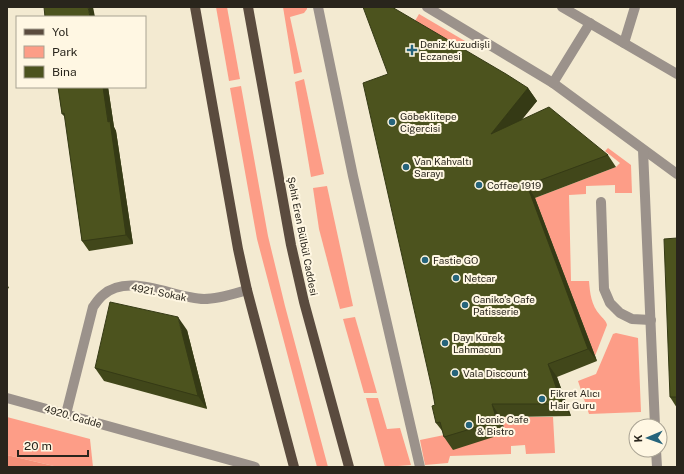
<svg xmlns="http://www.w3.org/2000/svg" width="684" height="474" viewBox="0 0 684 474" font-family="'Public Sans',sans-serif">
	<style>
		.green { fill: #fd9d87 }
		.forest { fill: #f49079 }
		.lines { fill: none; stroke-linecap: round; stroke-linejoin: round }
		.minor { stroke: #9b928b; stroke-width: 10 }
		.major { stroke: #5a4b3e; stroke-width: 10 }
		.wall { fill: #41471a }
		.shaded-wall { fill: #353a15 }
		.building { fill: #4c531e; stroke: #353a15 }
		.poi-dot { fill: #26647b; stroke: #fff7e3; stroke-width: 1.5 }
		.labels { text-anchor: middle; dominant-baseline: central; stroke-width: 4; stroke-linejoin: round; paint-order: stroke }
		.poi-label { font-size: 10px; fill: #29251c; stroke: #fff7e3; text-anchor: start }
		.street-label { font-size: 10px; fill: #29251c; stroke: #fff7e3 }
	</style>
	<rect width="100%" height="100%" fill="#f3ead1"/>
	<g class="green">
		<polygon points="216,7 227,7 240,79 229,81"/>
		<polygon points="283,7 307,7 307,9 304,13 290,17 302,72 294,74"/>
		<polygon points="419,14 465,41 461,48 415,21"/>
		<polygon points="304,79 324,174 311,177 295,82"/>
		<polygon points="241,86 268,236 285,306 328,467 317,467 257,239 230,88"/>
		<path d="M608,148L631,165L632,193H615V185L586,186V194L569,195L571,281H589C590,293 591,305 600,315C603,319 606,320 607,325L595,356L535,198L616,167L620,163L605,151Z"/>
		<polygon points="327,186 353,306 340,309 319,229 313,188"/>
		<polygon points="355,317 377,393 364,393 343,319"/>
		<polygon points="616,333 638,338 641,412 589,414 578,381 596,374 613,334"/>
		<polygon points="366,398 378,398 387,429 400,428 411,465 385,467"/>
		<polygon points="7,417 90,439 93,467 58,467 7,455"/>
		<polygon points="500,417 553,417 555,453 526,454 525,445 511,446 511,454 450,456 448,463 425,465 420,440 449,434"/>
	</g>
	<polygon class="forest" points="7,455 58,467 7,467"/>
	<g class="lines">
		<g class="minor">
			<polyline points="318,7 353,176 420,467"/>
			<polyline points="427,7 553,83 677,174"/>
			<polyline points="562,7 677,74"/>
			<polyline points="624,43 635,7"/>
			<polyline points="553,83 590,23"/>
			<polyline points="643,150 655,426"/>
			<polyline points="601,202 604,289 610,303 620,313 632,319 651,320"/>
			<polyline points="7,398 255,467"/>
			<path d="M66,414L93,307C96,303 99,298 103,295C129,272 173,298 204,299C218,299 233,294 247,290"/>
			<polyline points="656,450 657,467"/>
		</g>
		<g class="major">
			<polyline points="195,7 238,249 247,290 294,467"/>
			<polyline points="248,7 291,245 304,302 349,467"/>
		</g>
	</g>
	<g class="wall">
		<polygon points="388,74 528,88 537,101 521,120 608,155 616,167 535,198 597,361 557,377 571,416 500,417 506,433 453,450 444,437 443,432 436,423 435,405"/>
		<polygon points="58,87 108,87 114,127 116,131 133,244 89,251 82,241 65,117 62,114"/>
		<polygon points="677,238 677,408 670,397"/>
		<polygon points="7,284 9,288 7,289"/>
		<polygon points="187,330 207,409 104,381 95,368"/>
	</g>
	<g class="shaded-wall">
		<polygon points="88,7 93,7 95,17 90,17"/>
		<polygon points="103,87 108,87 114,127 116,131 133,244 126,235"/>
		<polygon points="528,88 537,101 500,147 491,134"/>
		<polygon points="527,185 535,198 597,361 588,349"/>
		<polygon points="178,317 187,330 207,409 198,396"/>
		<polygon points="548,364 557,377 571,416 562,404"/>
		<polygon points="492,404 500,417 506,433 497,421"/>
	</g>
	<g class="building">
		<polygon points="44,7 88,7 90,17 45,17"/>
		<polygon points="363,7 392,7 506,74 528,88 491,134 549,107 608,155 527,185 588,349 548,364 562,404 492,404 497,421 444,437 440,422 436,423 432,406 435,405 432,389 363,83 388,74"/>
		<polygon points="58,87 103,87 108,122 110,121 126,235 82,241 64,113 62,114"/>
		<polygon points="677,238 677,397 670,397 664,239"/>
		<polygon points="110,302 178,317 198,396 95,368"/>
	</g>
	<g class="poi-dot">
		<path d="M410 44h4v4h4v4h-4v4h-4v-4h-4v-4h4z"/>
		<circle cx="392" cy="122" r="4"/>
		<circle cx="406" cy="167" r="4"/>
		<circle cx="479" cy="185" r="4"/>
		<circle cx="425" cy="260" r="4"/>
		<circle cx="456" cy="278" r="4"/>
		<circle cx="465" cy="305" r="4"/>
		<circle cx="445" cy="343" r="4"/>
		<circle cx="455" cy="373" r="4"/>
		<circle cx="542" cy="399" r="4"/>
		<circle cx="469" cy="425" r="4"/>
	</g>
	<g class="labels">
		<g class="poi-label">
			<text x="420" y="44">Deniz Kuzudişli<tspan x="420" dy="12">Eczanesi</tspan></text>
			<text x="400" y="116">Göbeklitepe<tspan x="400" dy="12">Ciğercisi</tspan></text>
			<text x="414" y="161">Van Kahvaltı<tspan x="414" dy="12">Sarayı</tspan></text>
			<text x="487" y="185">Coffee 1919</text>
			<text x="433" y="260">Fastie GO</text>
			<text x="464" y="278">Netcar</text>
			<text x="473" y="299">Caniko's Cafe<tspan x="473" dy="12">Patisserie</tspan></text>
			<text x="453" y="337">Dayı Kürek<tspan x="453" dy="12">Lahmacun</tspan></text>
			<text x="463" y="373">Vala Discount</text>
			<text x="550" y="393">Fikret Alıcı<tspan x="550" dy="12">Hair Guru</tspan></text>
			<text x="477" y="419">Iconic Cafe<tspan x="477" dy="12">&amp; Bistro</tspan></text>
		</g>
		<g class="street-label">
			<text transform="translate(303 236) rotate(79)">Şehit Eren Bülbül Caddesi</text>
			<text transform="translate(159 292) rotate(11)">4921. Sokak</text>
			<text transform="translate(73 416) rotate(16)">4920. Cadde</text>
		</g>
	</g>
	<rect width="684" height="474" fill="none" stroke="#29251c" stroke-width="16"/>
	<rect x="16" y="16" width="130" height="72" fill="#fff7e3" stroke="#a9a393"/>
	<rect x="24" y="29" width="20" height="6" fill="#5a4b3e" stroke="#a9a393"/>
	<text x="52" y="36" font-size="12" fill="#29251c">Yol</text>
	<rect x="24" y="46" width="20" height="12" fill="#fd9d87" stroke="#a9a393"/>
	<text x="52" y="56" font-size="12" fill="#29251c">Park</text>
	<rect x="24" y="66" width="20" height="12" fill="#4c531e" stroke="#a9a393"/>
	<text x="52" y="76" font-size="12" fill="#29251c">Bina</text>
	<g transform="translate(648 438) rotate(268)"><circle r="19" fill="#fff7e3" stroke="#a9a393"/>
	<path d="M0-3L7 15L0 10L-7 15Z" fill="#26647b"/>
	<text y="-6" font-size="11" font-weight="bold" text-anchor="middle" fill="#29251c">K</text>
	</g>
	<path d="M18 450v6h70v-6" fill="none" stroke="#29251c" stroke-width="2"/>
	<text x="24" y="450" font-size="12" fill="#29251c" stroke="#fff7e3" stroke-width="3" paint-order="stroke">20 m</text>
</svg>
